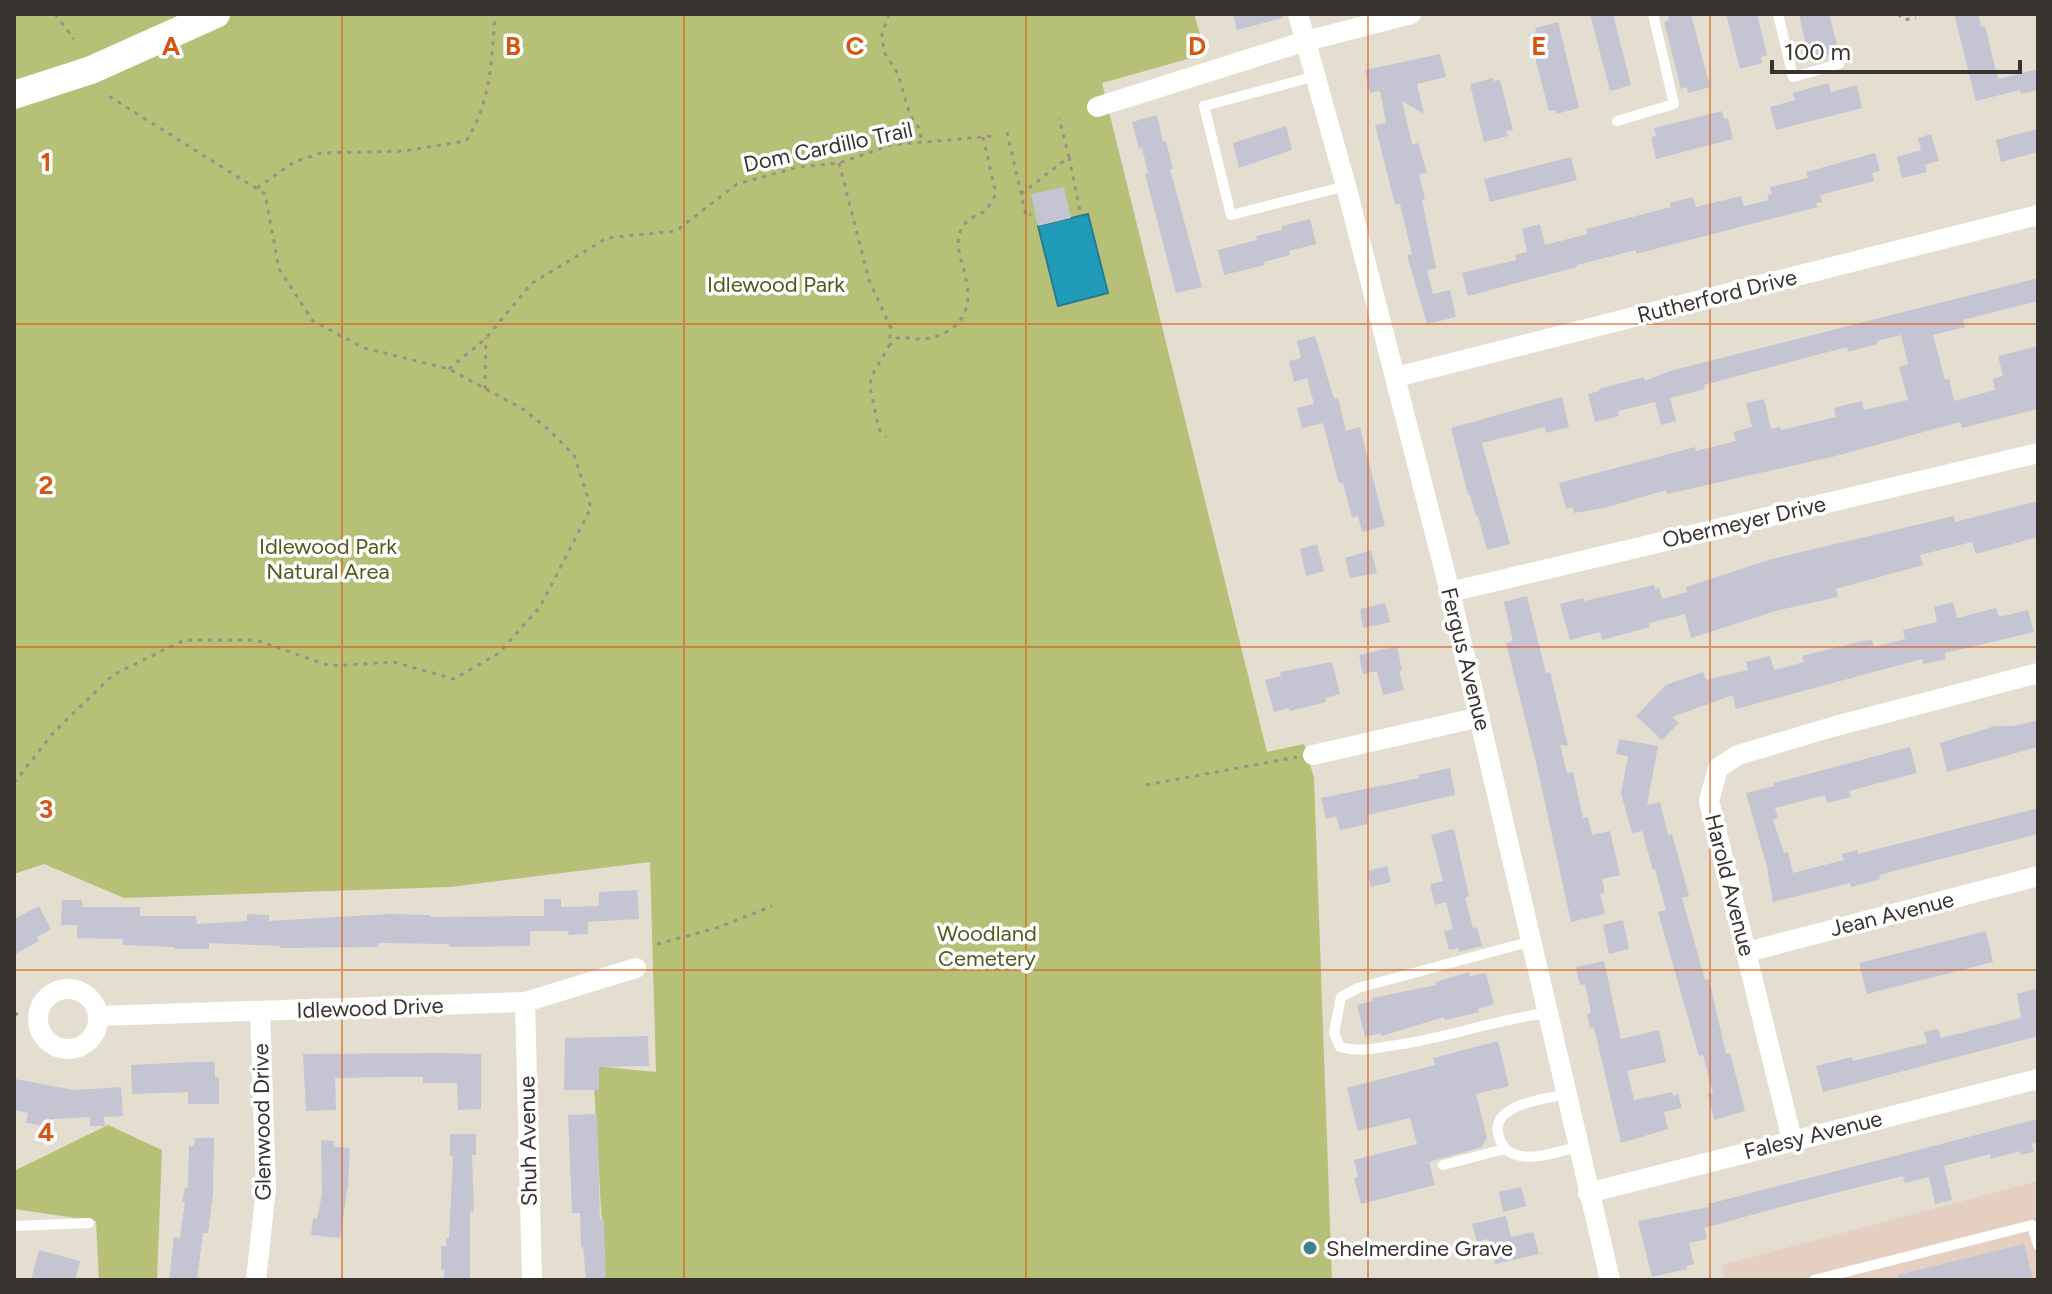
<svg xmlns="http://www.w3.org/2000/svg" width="2052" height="1294" viewBox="0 0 2052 1294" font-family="Figtree,sans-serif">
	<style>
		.commercial { fill: #e5cfc3 }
		.green { fill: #b6c077 }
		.water { fill: #219bba; stroke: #287c90; stroke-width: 2 }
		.building { fill: #c5c4d2 }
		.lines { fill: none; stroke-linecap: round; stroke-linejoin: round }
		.path { stroke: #989389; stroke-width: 3; stroke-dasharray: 4 6; stroke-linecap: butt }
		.lane { stroke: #fff; stroke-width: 10 }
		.street { stroke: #fff; stroke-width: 20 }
		.secondary { stroke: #fff; stroke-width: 28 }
		.grid { fill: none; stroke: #d65510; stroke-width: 2; stroke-opacity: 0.55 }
		.poi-dot { fill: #3c8489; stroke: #fff; stroke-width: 3 }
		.labels { text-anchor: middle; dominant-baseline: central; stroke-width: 7; stroke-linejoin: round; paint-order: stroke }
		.street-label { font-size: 22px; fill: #37342f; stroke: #fff }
		.park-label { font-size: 22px; fill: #53591b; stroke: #fff }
		.poi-label { font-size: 22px; fill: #37342f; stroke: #fff; text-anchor: start }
		.grid-label { font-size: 26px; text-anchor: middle; font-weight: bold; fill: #d65510; stroke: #fff; stroke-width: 7; stroke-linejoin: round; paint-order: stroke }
	</style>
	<rect width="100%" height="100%" fill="#e4ded0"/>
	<polygon class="commercial" points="2038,1181 2038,1280 1725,1280 1722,1265"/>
	<g class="green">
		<polygon points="14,14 1194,14 1205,51 1201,52 1202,55 1102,83 1267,752 1304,744 1314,778 1332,1280 605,1280 593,1066 656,1072 650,862 450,887 124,898 44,864 14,874"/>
		<polygon points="108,1125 162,1150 157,1280 99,1280 96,1221 14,1209 14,1171"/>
	</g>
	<polygon class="water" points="1088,214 1108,293 1058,306 1038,226"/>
	<g class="building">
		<polygon points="1233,14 1282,14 1282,18 1237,30"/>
		<polygon points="1590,14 1613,14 1631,85 1610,91"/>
		<polygon points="1675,14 1691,14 1710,87 1688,93 1687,87 1681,89 1664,22 1669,20 1668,16"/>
		<polygon points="1726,14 1757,14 1767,55 1761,57 1762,63 1740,69"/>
		<polygon points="1799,14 1829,14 1839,52 1816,58 1814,53 1808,55"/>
		<polygon points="1954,14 1978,14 1981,27 1985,26 1998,79 2038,69 2038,90 2021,94 2020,90 1976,101"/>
		<polygon points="1558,22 1579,108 1556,114 1555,110 1549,111 1529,34 1536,32 1535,28"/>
		<polygon points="1440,54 1446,77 1417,84 1424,114 1402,101 1412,144 1418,143 1427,173 1419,174 1425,199 1422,200 1436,268 1427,270 1433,294 1450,290 1456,317 1427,324 1407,255 1412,254 1400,204 1395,205 1375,125 1386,123 1380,91 1370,93 1365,70"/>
		<polygon points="1493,78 1494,81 1500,80 1513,130 1506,131 1508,136 1484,142 1470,84"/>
		<polygon points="1828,83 1831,92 1857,85 1862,108 1776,130 1770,107 1795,100 1793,93"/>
		<polygon points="1722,111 1724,119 1728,118 1733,139 1656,159 1651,137 1656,136 1654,128"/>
		<polygon points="1157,115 1163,142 1166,141 1173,169 1170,169 1202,287 1176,293 1145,174 1148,173 1142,148 1139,149 1132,122"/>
		<polygon points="1286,126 1292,150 1239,168 1233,143"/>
		<polygon points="2038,129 2038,152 2001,162 1996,140"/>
		<polygon points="1931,134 1939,161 1925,165 1927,172 1902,178 1897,157 1921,150 1918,138"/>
		<polygon points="1875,153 1880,171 1872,173 1874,181 1820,195 1822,202 1816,203 1817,207 1636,254 1636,250 1577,265 1577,267 1468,296 1462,273 1516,260 1515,255 1527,252 1522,229 1540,224 1545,245 1587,234 1586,229 1671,207 1670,203 1693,197 1696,207 1741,196 1744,206 1769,200 1767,195 1772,194 1770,187 1808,178 1806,172"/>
		<polygon points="1571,157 1577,180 1490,202 1484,179"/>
		<polygon points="1064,187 1071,218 1038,226 1031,194"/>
		<polygon points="1310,219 1316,244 1289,251 1290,255 1264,262 1265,265 1224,275 1218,250 1257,240 1256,236 1282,230 1282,226"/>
		<polygon points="2038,278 2038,301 1963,320 1965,327 1933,335 1945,380 1949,379 1954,401 1995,390 1993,379 2003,376 1998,356 2038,346 2038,409 1962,428 1960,422 1836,456 1667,494 1666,490 1604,508 1574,513 1573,507 1566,509 1559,483 1695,447 1696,451 1736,441 1733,432 1752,427 1746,403 1764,399 1771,429 1780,427 1781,430 1836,417 1834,409 1837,407 1862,401 1864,410 1908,400 1899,367 1908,364 1901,335 1877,341 1877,344 1848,352 1847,347 1704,385 1705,389 1670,398 1676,421 1661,425 1655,402 1618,411 1619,416 1595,422 1588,394 1599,391 1599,389 1644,377 1645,381 1670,371"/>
		<polygon points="1315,336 1334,399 1338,398 1346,431 1360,427 1385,526 1362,532 1358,516 1352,518 1343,483 1340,484 1338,480 1323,423 1302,428 1297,408 1314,404 1307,378 1294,382 1289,361 1301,358 1297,341"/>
		<polygon points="1562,397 1569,427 1546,433 1545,427 1482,443 1510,544 1487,550 1478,516 1476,516 1470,495 1468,495 1451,428"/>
		<polygon points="2038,501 2038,537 1976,554 1972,542 1920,555 1923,565 1836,589 1838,597 1779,610 1691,638 1685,614 1649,623 1650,627 1602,640 1600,632 1570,640 1560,604 1583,598 1584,601 1654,585 1655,589 1659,588 1662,599 1687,592 1686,587 1772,559 1954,516 1955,522"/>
		<polygon points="1317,544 1324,571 1306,576 1300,549"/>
		<polygon points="1371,550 1377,573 1350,578 1345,558"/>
		<polygon points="1527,596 1546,673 1550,672 1568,746 1560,745 1567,773 1573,772 1583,818 1588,817 1592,835 1610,831 1620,875 1602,879 1605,893 1600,894 1605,914 1571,922 1536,762 1506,643 1513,641 1504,602"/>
		<polygon points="1953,602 1957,618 1996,608 1999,617 2028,610 2034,632 1945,653 1946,659 1923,664 1922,659 1736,709 1733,695 1672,717 1679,723 1662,740 1636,716 1666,685 1703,672 1706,680 1748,670 1746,662 1770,656 1774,670 1804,662 1802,656 1862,641 1872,640 1874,647 1905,639 1903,630 1937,622 1934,607"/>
		<polygon points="1385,603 1390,622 1363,628 1360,609"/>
		<polygon points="1397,646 1402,670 1399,671 1404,690 1383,695 1377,671 1363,674 1359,655"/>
		<polygon points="1332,662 1340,694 1325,698 1326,702 1290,711 1289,708 1274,712 1265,680 1281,676 1280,672"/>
		<polygon points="2038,720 2038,747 1947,772 1940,743 1995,726 2013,726"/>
		<polygon points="1619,739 1658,746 1647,805 1660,802 1668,835 1672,834 1689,896 1682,898 1705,980 1709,979 1726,1054 1730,1053 1745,1111 1714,1120 1708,1094 1713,1093 1703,1055 1699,1056 1658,912 1666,910 1655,869 1653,870 1642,831 1632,833 1621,793 1628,756 1616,754"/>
		<polygon points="1910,747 1917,773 1849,791 1851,797 1827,803 1825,795 1775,808 1778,818 1773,820 1784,853 1788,852 1793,873 1844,860 1842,854 1857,850 1858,854 2038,808 2038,834 1879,875 1880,879 1851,887 1850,883 1773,902 1767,867 1746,793 1774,786 1774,783"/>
		<polygon points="1450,768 1455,795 1367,815 1368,824 1340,830 1336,816 1326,819 1321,798 1419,778 1418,775"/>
		<polygon points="1454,829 1469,896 1465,898 1473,928 1477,927 1482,946 1459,952 1458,948 1449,950 1444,931 1453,929 1446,902 1435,905 1430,884 1443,881 1431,835"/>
		<polygon points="1387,866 1391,882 1371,887 1367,871"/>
		<polygon points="637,890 639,919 588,922 588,934 568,935 569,931 530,931 530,946 450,947 449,944 378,943 378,947 280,948 280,946 209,943 209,949 175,949 174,947 122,945 123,939 77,938 77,925 61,925 62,900 82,900 82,907 140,907 140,916 196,916 197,924 247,921 247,914 269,915 269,921 388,914 430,915 430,917 544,916 544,899 561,899 561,907 599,906 599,892"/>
		<polygon points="39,906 51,929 37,937 39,941 14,955 14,919"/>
		<polygon points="1623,920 1629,949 1609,954 1603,925"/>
		<polygon points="1986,931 1993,962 1867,994 1859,963"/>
		<polygon points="1604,961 1621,1039 1659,1030 1666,1062 1627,1071 1634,1100 1672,1092 1673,1096 1678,1094 1682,1108 1664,1112 1668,1129 1621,1143 1594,1027 1590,1028 1587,1014 1591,1013 1585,984 1580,985 1576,967"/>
		<polygon points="1469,972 1470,976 1486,973 1494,1004 1478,1009 1479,1012 1445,1020 1444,1017 1381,1036 1381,1033 1365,1037 1357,1005 1373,1001 1372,998 1436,985 1435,982"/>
		<polygon points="2035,989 2038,1001 2038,1036 1823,1092 1816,1066 1852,1057 1853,1061 1927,1043 1924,1032 1938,1029 1941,1038 2021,1018 2017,994"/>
		<polygon points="648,1036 649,1066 599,1067 599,1090 564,1090 565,1038"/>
		<polygon points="1498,1041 1509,1086 1476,1094 1487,1138 1482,1147 1429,1162 1435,1185 1361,1204 1354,1178 1358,1177 1354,1160 1417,1144 1410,1118 1358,1131 1347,1088 1435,1065 1433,1058"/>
		<polygon points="440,1053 481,1054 481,1109 458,1110 457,1083 423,1083 423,1077 392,1077 335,1078 336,1110 306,1111 303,1054"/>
		<polygon points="191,1062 215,1062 215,1078 219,1077 219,1104 188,1104 188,1092 132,1094 131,1065"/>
		<polygon points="15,1079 74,1090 121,1087 123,1116 104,1117 105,1126 90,1126 90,1117 53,1119 53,1122 48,1121 47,1126 26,1123 28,1113 14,1110"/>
		<polygon points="597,1114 600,1220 604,1219 606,1280 586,1280 583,1247 581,1247 580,1213 572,1213 568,1115"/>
		<polygon points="2038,1119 2038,1142 2032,1144 2034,1152 2021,1155 2020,1151 1991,1159 1990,1154 1944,1166 1952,1200 1935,1204 1929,1177 1905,1183 1903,1176 1788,1205 1704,1228 1707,1239 1689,1243 1694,1264 1686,1266 1687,1269 1652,1277 1638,1221 1709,1207 1708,1204"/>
		<polygon points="450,1134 476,1134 476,1155 472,1155 474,1212 470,1211 470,1280 444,1280 444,1270 441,1270 441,1246 446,1246 446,1238 449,1238 453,1156 450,1156"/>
		<polygon points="195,1138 214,1138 213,1193 208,1233 203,1233 197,1280 169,1280 174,1237 180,1238 185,1202 182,1202 185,1188 188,1188 189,1146 194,1146"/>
		<polygon points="321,1140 334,1141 334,1147 350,1148 348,1185 340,1238 311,1235 313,1218 317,1219 322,1194"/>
		<polygon points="1521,1187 1526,1206 1503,1212 1499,1192"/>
		<polygon points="1506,1216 1511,1237 1533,1232 1539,1254 1495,1264 1488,1239 1477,1242 1472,1224"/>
		<polygon points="2024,1244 2033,1280 1899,1280 1898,1275"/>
		<polygon points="39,1250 80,1261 75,1280 31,1280"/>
	</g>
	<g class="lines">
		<g class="path">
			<polyline points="55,14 74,39"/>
			<polyline points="889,14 882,34 884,52 898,74 910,115 919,128 922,142"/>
			<polyline points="1898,14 1904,20 1916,18"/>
			<polyline points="1007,132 1026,216 1031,214"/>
			<polyline points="1069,157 1080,211"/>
			<polyline points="839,163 869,280 891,328 889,346 871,377 870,387 879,429 886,437"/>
			<path d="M257,188L294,162L321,153L404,151L466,141C491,104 492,57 495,14"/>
			<polyline points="1021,194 1069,157 1059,118"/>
			<path d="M889,346C891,344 894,339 898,338C904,336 910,339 916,339C934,340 956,331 964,314C982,274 928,232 986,211L996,194L983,137"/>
			<polyline points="449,369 486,338 532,283 607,238 676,231 737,184 799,167 839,163 891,145 993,136"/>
			<polyline points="485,389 486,338"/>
			<polyline points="14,783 54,732 113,675 184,640 256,640 330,666 394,662 454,679 499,653 540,607 591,508 574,455 549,430 523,409 449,369 364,348 313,321 279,269 265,194 104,93"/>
			<polyline points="1146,785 1297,757"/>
			<polyline points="657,944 720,927 772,906"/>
			<polyline points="14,1014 20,1014"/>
		</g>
		<g class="lane">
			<polyline points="1778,14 1793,77 1839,64"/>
			<polyline points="1316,76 1204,106 1231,215 1346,186"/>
			<polyline points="1617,121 1674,104 1653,14"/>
			<path d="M1532,941L1358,988L1341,997L1334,1033L1340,1047C1357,1052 1372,1049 1389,1046C1443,1040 1494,1019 1548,1013"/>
			<path d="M1505,1149C1525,1165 1555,1152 1578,1147"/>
			<path d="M1443,1165L1505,1149C1477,1106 1537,1101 1566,1094"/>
			<polyline points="14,1226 89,1223"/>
			<polyline points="1814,1280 2032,1225 2038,1245"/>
		</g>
		<g class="street">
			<polyline points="1298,14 1346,186 1450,592 1610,1280"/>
			<polyline points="1097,107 1306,41 1411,14"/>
			<polyline points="1396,377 2038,215"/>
			<polyline points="1450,592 2038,453"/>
			<polyline points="1313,755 1480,717"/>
			<polyline points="1747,952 2038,876"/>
			<circle cx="68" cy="1019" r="30"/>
			<polyline points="525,1002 532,1280"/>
			<polyline points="98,1016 525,1002 636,968"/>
			<polyline points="1792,1140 1709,801 1718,768 1738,755 1832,727 2038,673"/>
			<polyline points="1588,1193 2038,1079"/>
			<polyline points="256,1280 266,1189 260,1012"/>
		</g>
		<polyline class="secondary" points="14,95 91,70 216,14"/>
	</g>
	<path class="grid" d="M342,14V1280M684,14V1280M1026,14V1280M1368,14V1280M1710,14V1280M14,324H2038M14,647H2038M14,970H2038"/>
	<circle class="poi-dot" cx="1310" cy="1248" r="8"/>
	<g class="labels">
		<g class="street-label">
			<text transform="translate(828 147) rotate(-12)">Dom Cardillo Trail</text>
			<text transform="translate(1717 296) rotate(-14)">Rutherford Drive</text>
			<text transform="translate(1744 522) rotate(-13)">Obermeyer Drive</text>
			<text transform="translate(1466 659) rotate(76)">Fergus Avenue</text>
			<text transform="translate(1730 885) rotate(76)">Harold Avenue</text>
			<text transform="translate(1892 914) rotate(-14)">Jean Avenue</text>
			<text transform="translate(370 1008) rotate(-2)">Idlewood Drive</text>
			<text transform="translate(262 1122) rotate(-91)">Glenwood Drive</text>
			<text transform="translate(1813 1135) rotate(-14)">Falesy Avenue</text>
			<text transform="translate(528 1141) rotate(-91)">Shuh Avenue</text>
		</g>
		<g class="park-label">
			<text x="776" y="284">Idlewood Park</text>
			<text x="328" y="546">Idlewood Park<tspan x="328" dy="25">Natural Area</tspan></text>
			<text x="987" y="933">Woodland<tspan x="987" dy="25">Cemetery</tspan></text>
		</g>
		<g class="poi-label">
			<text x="1326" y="1248">Shelmerdine Grave</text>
		</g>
	</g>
	<g class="grid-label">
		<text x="171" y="55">A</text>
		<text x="513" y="55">B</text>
		<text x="855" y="55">C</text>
		<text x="1197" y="55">D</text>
		<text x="1539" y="55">E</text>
		<text x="46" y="171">1</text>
		<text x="46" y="494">2</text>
		<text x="46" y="818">3</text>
		<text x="46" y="1141">4</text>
	</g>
	<rect width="2052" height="1294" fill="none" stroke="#37342f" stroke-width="32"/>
	<path d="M1772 60v12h248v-12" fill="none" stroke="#37342f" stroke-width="4"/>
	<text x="1784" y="60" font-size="24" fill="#37342f" stroke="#ffffff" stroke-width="6" paint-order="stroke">100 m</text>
</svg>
